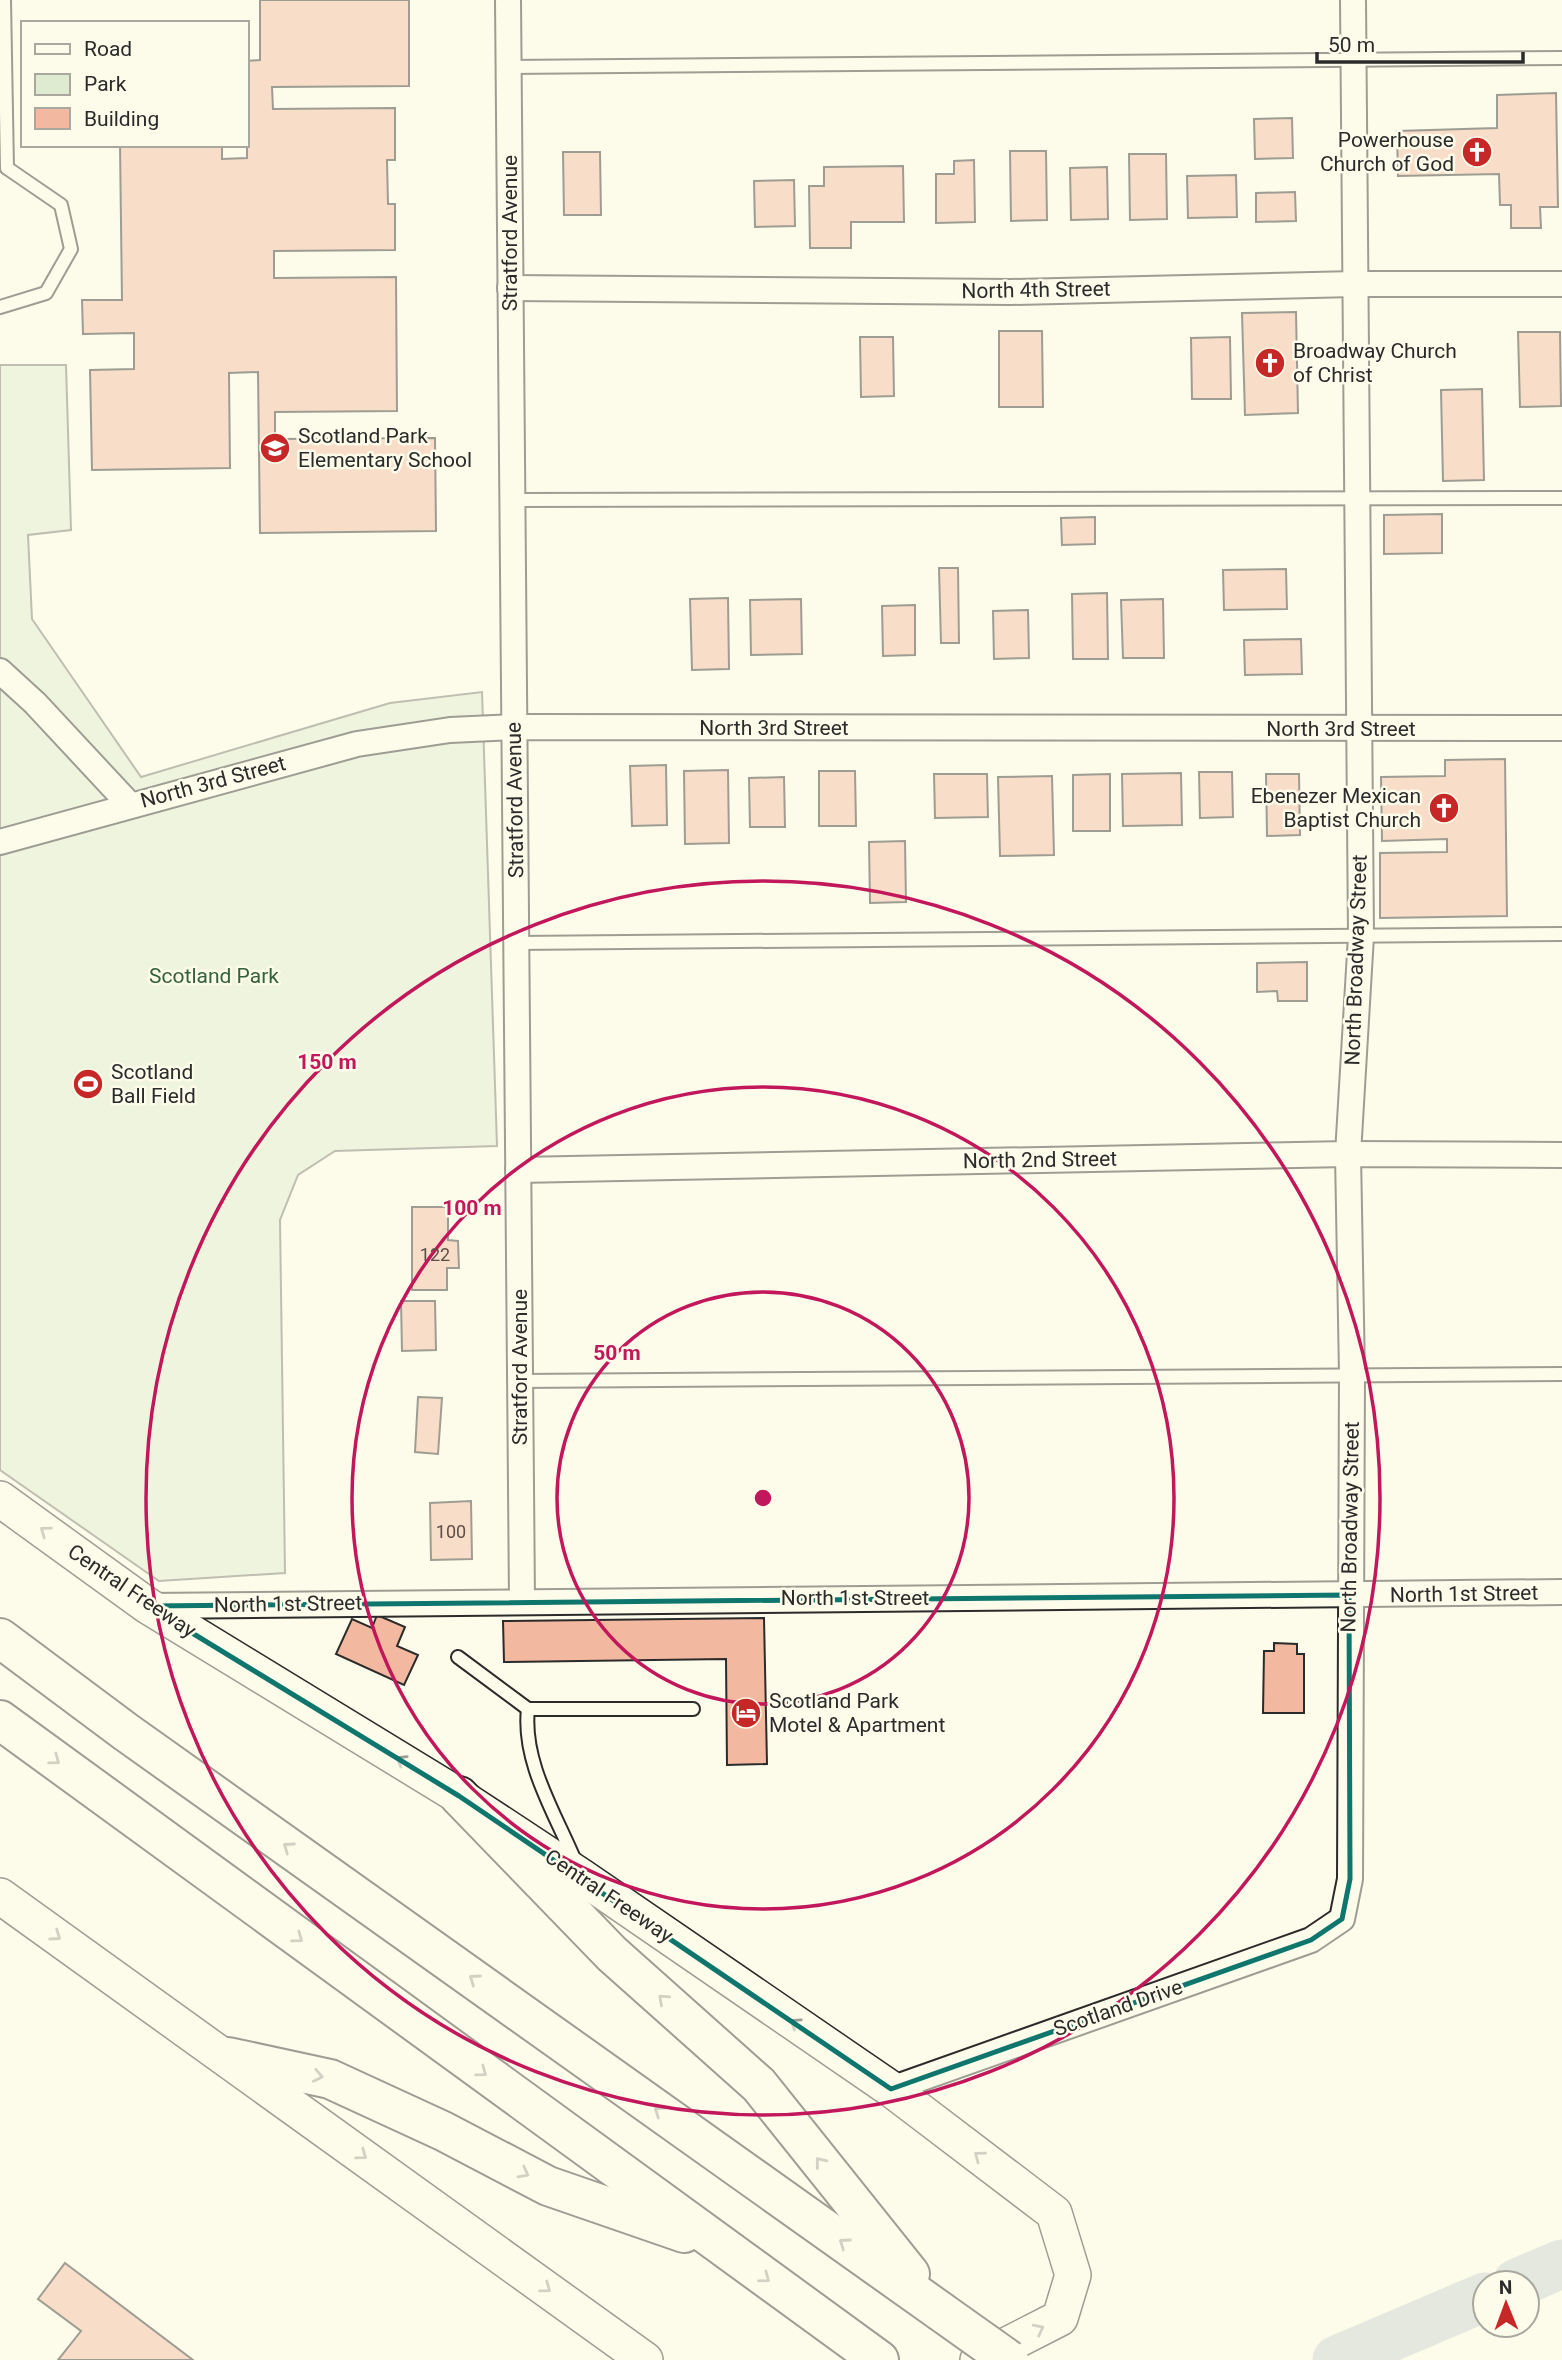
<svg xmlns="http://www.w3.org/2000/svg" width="1562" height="2360" viewBox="0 0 1562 2360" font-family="Roboto,sans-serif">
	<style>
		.green { fill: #deebd1; stroke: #74746e; stroke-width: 2 }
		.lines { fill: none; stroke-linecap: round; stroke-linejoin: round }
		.river { stroke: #c7d0d0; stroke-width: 49 }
		.building { fill: #f2b8a0; stroke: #2b2b2b; stroke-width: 2 }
		.lane-casing { stroke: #2b2b2b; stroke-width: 16 }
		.street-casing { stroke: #2b2b2b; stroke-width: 28 }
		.secondary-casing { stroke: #2b2b2b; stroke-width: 38 }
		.highway-casing { stroke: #2b2b2b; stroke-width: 42 }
		.lane { stroke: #fdfbea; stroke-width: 12 }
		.street { stroke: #fdfbea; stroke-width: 24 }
		.secondary { stroke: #fdfbea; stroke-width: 35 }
		.highway { stroke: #fdfbea; stroke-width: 38 }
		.highway-bridge-casing { stroke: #2b2b2b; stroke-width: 42; stroke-linecap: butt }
		.highway-bridge { stroke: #fdfbea; stroke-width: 38 }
		.oneway { stroke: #9e9d94 }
		.marked { fill: none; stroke: #0f766e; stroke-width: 5; stroke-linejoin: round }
		.ring { fill: none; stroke: #c2185b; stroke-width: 3.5 }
		.labels { text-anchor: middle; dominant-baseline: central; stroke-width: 5; stroke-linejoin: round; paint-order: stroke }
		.number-label { font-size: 18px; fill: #5d4e48 }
		.poi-label { font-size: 21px; fill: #2b2b2b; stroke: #fdfbea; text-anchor: start }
		.street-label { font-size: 21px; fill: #2b2b2b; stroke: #fdfbea }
		.park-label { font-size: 21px; fill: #34623c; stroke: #fdfbea }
		.centre { fill: #c2185b; stroke: #fdfbea; stroke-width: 3.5 }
		.ring-label { font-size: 21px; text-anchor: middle; font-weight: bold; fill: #c2185b; stroke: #fdfbea; stroke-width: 5; stroke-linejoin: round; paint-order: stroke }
	</style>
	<rect width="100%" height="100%" fill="#fdfbea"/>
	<polygon class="green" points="0,365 66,365 71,530 28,535 32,619 141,777 390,703 482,692 497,1146 335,1151 298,1175 280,1220 285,1573 159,1581 0,1470"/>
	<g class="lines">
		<g class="river">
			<polyline points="1517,2283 1562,2264"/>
			<polyline points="1337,2360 1485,2297"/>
		</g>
	</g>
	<g class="building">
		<polygon points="260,0 409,0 409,86 272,87 273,109 395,108 395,160 387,160 388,204 395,204 395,250 274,251 274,278 396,277 397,411 275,412 275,439 435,438 436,531 260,533 258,372 229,373 230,468 92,470 90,370 134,369 134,333 83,334 82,300 122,300 120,145 222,145 222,159 247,158 247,61 260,60"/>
		<polygon points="1556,93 1558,207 1540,207 1541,228 1511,228 1511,205 1500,205 1499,174 1398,176 1397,131 1497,128 1497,95"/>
		<polygon points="1292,118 1293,158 1255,159 1254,119"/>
		<polygon points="1010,151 1046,151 1047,220 1011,221"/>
		<polygon points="563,152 600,152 601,215 564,215"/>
		<polygon points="1129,154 1166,154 1167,219 1130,220"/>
		<polygon points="974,160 975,222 936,223 936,174 954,174 954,161"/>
		<polygon points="903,166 904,222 851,222 851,248 810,248 809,186 824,186 824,167"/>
		<polygon points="1107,167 1108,219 1071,220 1070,168"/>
		<polygon points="1236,175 1237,217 1188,218 1187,176"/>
		<polygon points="794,180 795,226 755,227 754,181"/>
		<polygon points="1295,192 1296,221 1256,222 1256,193"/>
		<polygon points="1296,312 1298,413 1245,415 1242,313"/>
		<polygon points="999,331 1042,331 1043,407 999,407"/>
		<polygon points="1518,332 1560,332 1561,406 1520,407"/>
		<polygon points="860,337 893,337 894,396 861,397"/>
		<polygon points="1230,337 1231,399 1192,399 1191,338"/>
		<polygon points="1482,389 1484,480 1443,481 1441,390"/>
		<polygon points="1442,514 1442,553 1384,554 1384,515"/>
		<polygon points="1095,517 1095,544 1062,545 1061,518"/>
		<polygon points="939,568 958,568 959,643 941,643"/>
		<polygon points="1286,569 1287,609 1224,610 1223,570"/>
		<polygon points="1107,593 1108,659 1073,659 1072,594"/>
		<polygon points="728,598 729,669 692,670 690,599"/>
		<polygon points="801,599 802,654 751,655 750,600"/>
		<polygon points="1163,599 1164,658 1123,658 1121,600"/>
		<polygon points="915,605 915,655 883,656 882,606"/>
		<polygon points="1028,610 1029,658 994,659 993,611"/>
		<polygon points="1301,639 1302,674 1245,675 1244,640"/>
		<polygon points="1505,759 1507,916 1380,918 1380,853 1447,852 1447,839 1382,841 1381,777 1445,776 1445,760"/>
		<polygon points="666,765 667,825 632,826 630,766"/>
		<polygon points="728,770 729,843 685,844 684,771"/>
		<polygon points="819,771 855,771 856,826 819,826"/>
		<polygon points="1199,772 1232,772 1233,817 1200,818"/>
		<polygon points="1181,773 1182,825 1123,826 1122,774"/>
		<polygon points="934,774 987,774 988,817 935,818"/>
		<polygon points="1110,774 1110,831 1073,831 1073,775"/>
		<polygon points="1266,774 1299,774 1300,835 1267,836"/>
		<polygon points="1052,776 1054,855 1000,856 998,777"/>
		<polygon points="784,777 785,827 750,827 749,778"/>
		<polygon points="905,841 906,902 870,903 869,842"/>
		<polygon points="1307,962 1307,1001 1278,1001 1277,991 1257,992 1257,963"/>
		<polygon points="412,1207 448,1207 448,1240 458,1241 459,1268 447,1268 447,1290 412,1290"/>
		<polygon points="401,1301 435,1301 436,1350 402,1351"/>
		<polygon points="418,1397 442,1398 438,1454 415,1452"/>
		<polygon points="471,1501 472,1559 431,1560 430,1503"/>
		<polygon points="377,1615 405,1627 397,1646 418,1655 404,1685 336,1654 352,1619 372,1628"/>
		<polygon points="764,1618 767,1764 727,1765 726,1659 504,1662 503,1621"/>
		<polygon points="1274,1643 1297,1644 1297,1654 1304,1654 1304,1713 1263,1713 1264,1651 1274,1651"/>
		<polygon points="65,2263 193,2360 58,2360 81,2331 38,2299"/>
	</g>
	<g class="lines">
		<g class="lane-casing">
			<g id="lane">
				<polyline points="4,0 7,168"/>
				<polyline points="509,67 1562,58"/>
				<polyline points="0,307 46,293 71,249 61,205 7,168"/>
				<polyline points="512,500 1562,498"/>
				<polyline points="517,943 1562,934"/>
				<polyline points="520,1381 1562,1374"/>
				<polyline points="458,1657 528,1709"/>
				<path d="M575,1861C555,1813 522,1762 528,1709H693"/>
			</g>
		</g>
		<g class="street-casing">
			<g id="street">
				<polyline points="508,0 522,1600"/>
				<polyline points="510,288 1011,292 1355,284 1562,284"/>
				<polyline points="0,671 35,703 130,805"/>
				<polyline points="0,842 357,744 450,730 515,727 1562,728"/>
				<polyline points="518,1170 1348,1154 1562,1155"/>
				<polyline points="149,1606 1562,1592"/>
				<polyline points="891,2089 1311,1940 1342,1919 1350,1879 1352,1374 1348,1154 1361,936 1353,0"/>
			</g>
		</g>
		<g class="secondary-casing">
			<g id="secondary">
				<polyline points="0,1499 148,1606 459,1796 582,1877 891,2089 1054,2213 1073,2275 1060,2318 978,2360"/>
				<polyline points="0,1896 645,2360"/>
			</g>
		</g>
		<g class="highway-casing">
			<g id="highway">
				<polyline points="0,1638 126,1732 940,2311"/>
				<polyline points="0,1720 879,2360"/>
				<polyline points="459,1796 612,1954 759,2085 910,2274"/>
				<polyline points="228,2057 330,2079 443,2131 548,2186 684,2233"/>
			</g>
		</g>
		<use href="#lane" class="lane"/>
		<use href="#street" class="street"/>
		<use href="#secondary" class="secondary"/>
		<use href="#highway" class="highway"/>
		<g class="highway-bridge-casing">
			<polyline id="highway-bridge" points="940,2311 1009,2360"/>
		</g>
		<use href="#highway-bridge" class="highway-bridge"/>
	</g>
	<defs><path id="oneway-chevron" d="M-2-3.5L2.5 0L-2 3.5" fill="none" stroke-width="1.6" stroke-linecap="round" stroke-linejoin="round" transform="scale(1.75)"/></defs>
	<g class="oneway">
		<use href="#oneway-chevron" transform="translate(45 1531) rotate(-144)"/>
		<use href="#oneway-chevron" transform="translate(55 1760) rotate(36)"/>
		<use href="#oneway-chevron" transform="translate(401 1760) rotate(-149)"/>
		<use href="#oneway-chevron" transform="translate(288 1847) rotate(-145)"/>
		<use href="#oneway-chevron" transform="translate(56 1936) rotate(35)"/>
		<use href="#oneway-chevron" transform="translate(298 1938) rotate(36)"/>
		<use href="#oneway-chevron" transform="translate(474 1979) rotate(-145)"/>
		<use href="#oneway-chevron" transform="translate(663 1999) rotate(-138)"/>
		<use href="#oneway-chevron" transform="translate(795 2023) rotate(-146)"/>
		<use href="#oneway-chevron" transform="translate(482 2072) rotate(36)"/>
		<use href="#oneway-chevron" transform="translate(318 2076) rotate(12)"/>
		<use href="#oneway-chevron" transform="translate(659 2111) rotate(-145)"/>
		<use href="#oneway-chevron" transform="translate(362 2155) rotate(36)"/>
		<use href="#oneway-chevron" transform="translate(979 2156) rotate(-143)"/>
		<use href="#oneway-chevron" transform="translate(820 2162) rotate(-129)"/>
		<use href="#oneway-chevron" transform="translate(524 2173) rotate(28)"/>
		<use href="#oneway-chevron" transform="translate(844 2243) rotate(-145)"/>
		<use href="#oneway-chevron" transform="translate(765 2278) rotate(36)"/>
		<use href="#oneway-chevron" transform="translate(546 2288) rotate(36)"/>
		<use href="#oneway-chevron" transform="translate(1039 2329) rotate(-27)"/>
	</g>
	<path d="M0 0H1562V2360H0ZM1349,1595L1350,1879L1342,1919L1311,1940L891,2089L459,1796L148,1606Z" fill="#fdfbea" fill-opacity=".55" fill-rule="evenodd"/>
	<path class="marked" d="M1349,1595L1350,1879L1342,1919L1311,1940L891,2089L459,1796L148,1606Z"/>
	<g class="ring">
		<circle cx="763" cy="1498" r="206"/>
		<circle cx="763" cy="1498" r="411"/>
		<circle cx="763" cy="1498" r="617"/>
	</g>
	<defs>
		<g id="church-disc" transform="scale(1.575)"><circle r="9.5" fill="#c62828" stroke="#fdfbea"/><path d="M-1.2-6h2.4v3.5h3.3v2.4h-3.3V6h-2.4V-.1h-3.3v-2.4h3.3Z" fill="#fff"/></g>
		<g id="school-disc" transform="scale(1.575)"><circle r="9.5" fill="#c62828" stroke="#fdfbea"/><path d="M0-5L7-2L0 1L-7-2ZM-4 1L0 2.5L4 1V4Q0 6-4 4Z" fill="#fff"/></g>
		<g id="stadium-disc" transform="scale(1.575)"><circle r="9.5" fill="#c62828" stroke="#fdfbea"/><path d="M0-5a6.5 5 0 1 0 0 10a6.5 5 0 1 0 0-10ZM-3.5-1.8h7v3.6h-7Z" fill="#fff"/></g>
		<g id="hotel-disc" transform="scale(1.575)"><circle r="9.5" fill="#c62828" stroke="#fdfbea"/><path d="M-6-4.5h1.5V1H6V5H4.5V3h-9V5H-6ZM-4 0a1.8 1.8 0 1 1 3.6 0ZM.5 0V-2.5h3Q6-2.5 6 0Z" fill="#fff"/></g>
	</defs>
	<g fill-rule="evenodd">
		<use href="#church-disc" x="1477" y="152"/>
		<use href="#church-disc" x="1270" y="363"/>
		<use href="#school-disc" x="275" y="448"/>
		<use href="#church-disc" x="1444" y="808"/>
		<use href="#stadium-disc" x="88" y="1084"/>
		<use href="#hotel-disc" x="746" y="1713"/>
	</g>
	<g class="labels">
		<g class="number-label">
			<text x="435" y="1254">122</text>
			<text x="451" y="1531">100</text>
		</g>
		<g class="poi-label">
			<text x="1454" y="140" text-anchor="end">Powerhouse<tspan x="1454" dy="24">Church of God</tspan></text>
			<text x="1293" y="351">Broadway Church<tspan x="1293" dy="24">of Christ</tspan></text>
			<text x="298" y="436">Scotland Park<tspan x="298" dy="24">Elementary School</tspan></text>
			<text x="1421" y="796" text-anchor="end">Ebenezer Mexican<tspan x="1421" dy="24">Baptist Church</tspan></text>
			<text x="111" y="1072">Scotland<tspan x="111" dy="24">Ball Field</tspan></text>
			<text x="769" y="1701">Scotland Park<tspan x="769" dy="24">Motel &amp; Apartment</tspan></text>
		</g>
		<g class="street-label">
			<text transform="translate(510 233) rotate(-90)">Stratford Avenue</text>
			<text transform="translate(1036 290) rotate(-1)">North 4th Street</text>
			<text x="774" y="728">North 3rd Street</text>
			<text x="1341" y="729">North 3rd Street</text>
			<text transform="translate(213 782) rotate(-15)">North 3rd Street</text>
			<text transform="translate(515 800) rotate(-91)">Stratford Avenue</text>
			<text transform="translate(1356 960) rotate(-88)">North Broadway Street</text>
			<text transform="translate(1040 1160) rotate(-1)">North 2nd Street</text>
			<text transform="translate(520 1367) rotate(-90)">Stratford Avenue</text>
			<text transform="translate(1350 1527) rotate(-89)">North Broadway Street</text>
			<text transform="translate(132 1591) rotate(34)">Central Freeway</text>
			<text transform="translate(1464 1594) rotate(-1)">North 1st Street</text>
			<text x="855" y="1598">North 1st Street</text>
			<text transform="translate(288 1604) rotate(-1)">North 1st Street</text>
			<text transform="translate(609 1896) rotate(34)">Central Freeway</text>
			<text transform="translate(1118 2008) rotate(-19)">Scotland Drive</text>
		</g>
		<g class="park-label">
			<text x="214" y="976">Scotland Park</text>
		</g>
	</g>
	<circle cx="763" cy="1498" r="10" class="centre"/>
	<g class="ring-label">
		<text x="327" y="1069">150 m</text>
		<text x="472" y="1215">100 m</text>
		<text x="617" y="1360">50 m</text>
	</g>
	<rect x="21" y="21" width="228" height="126" fill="#fdfbea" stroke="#a9a89e" stroke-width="2"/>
	<rect x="35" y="44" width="35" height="10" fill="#fdfbea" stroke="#a9a89e" stroke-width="2"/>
	<text x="84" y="56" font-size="21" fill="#2b2b2b">Road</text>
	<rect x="35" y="74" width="35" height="21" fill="#deebd1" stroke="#a9a89e" stroke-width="2"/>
	<text x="84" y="91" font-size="21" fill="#2b2b2b">Park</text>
	<rect x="35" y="108" width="35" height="21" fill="#f2b8a0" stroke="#a9a89e" stroke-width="2"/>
	<text x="84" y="126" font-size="21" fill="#2b2b2b">Building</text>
	<g transform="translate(1506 2304) rotate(359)"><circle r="33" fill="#fdfbea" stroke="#a9a89e" stroke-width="2"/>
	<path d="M0-5L12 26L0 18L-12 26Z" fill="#c62828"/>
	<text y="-10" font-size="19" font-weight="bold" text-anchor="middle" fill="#2b2b2b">N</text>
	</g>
	<path d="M1317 52v10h206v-10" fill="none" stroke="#2b2b2b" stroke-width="3.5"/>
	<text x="1328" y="52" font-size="21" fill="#2b2b2b" stroke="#fdfbea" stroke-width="5" paint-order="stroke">50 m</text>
</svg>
